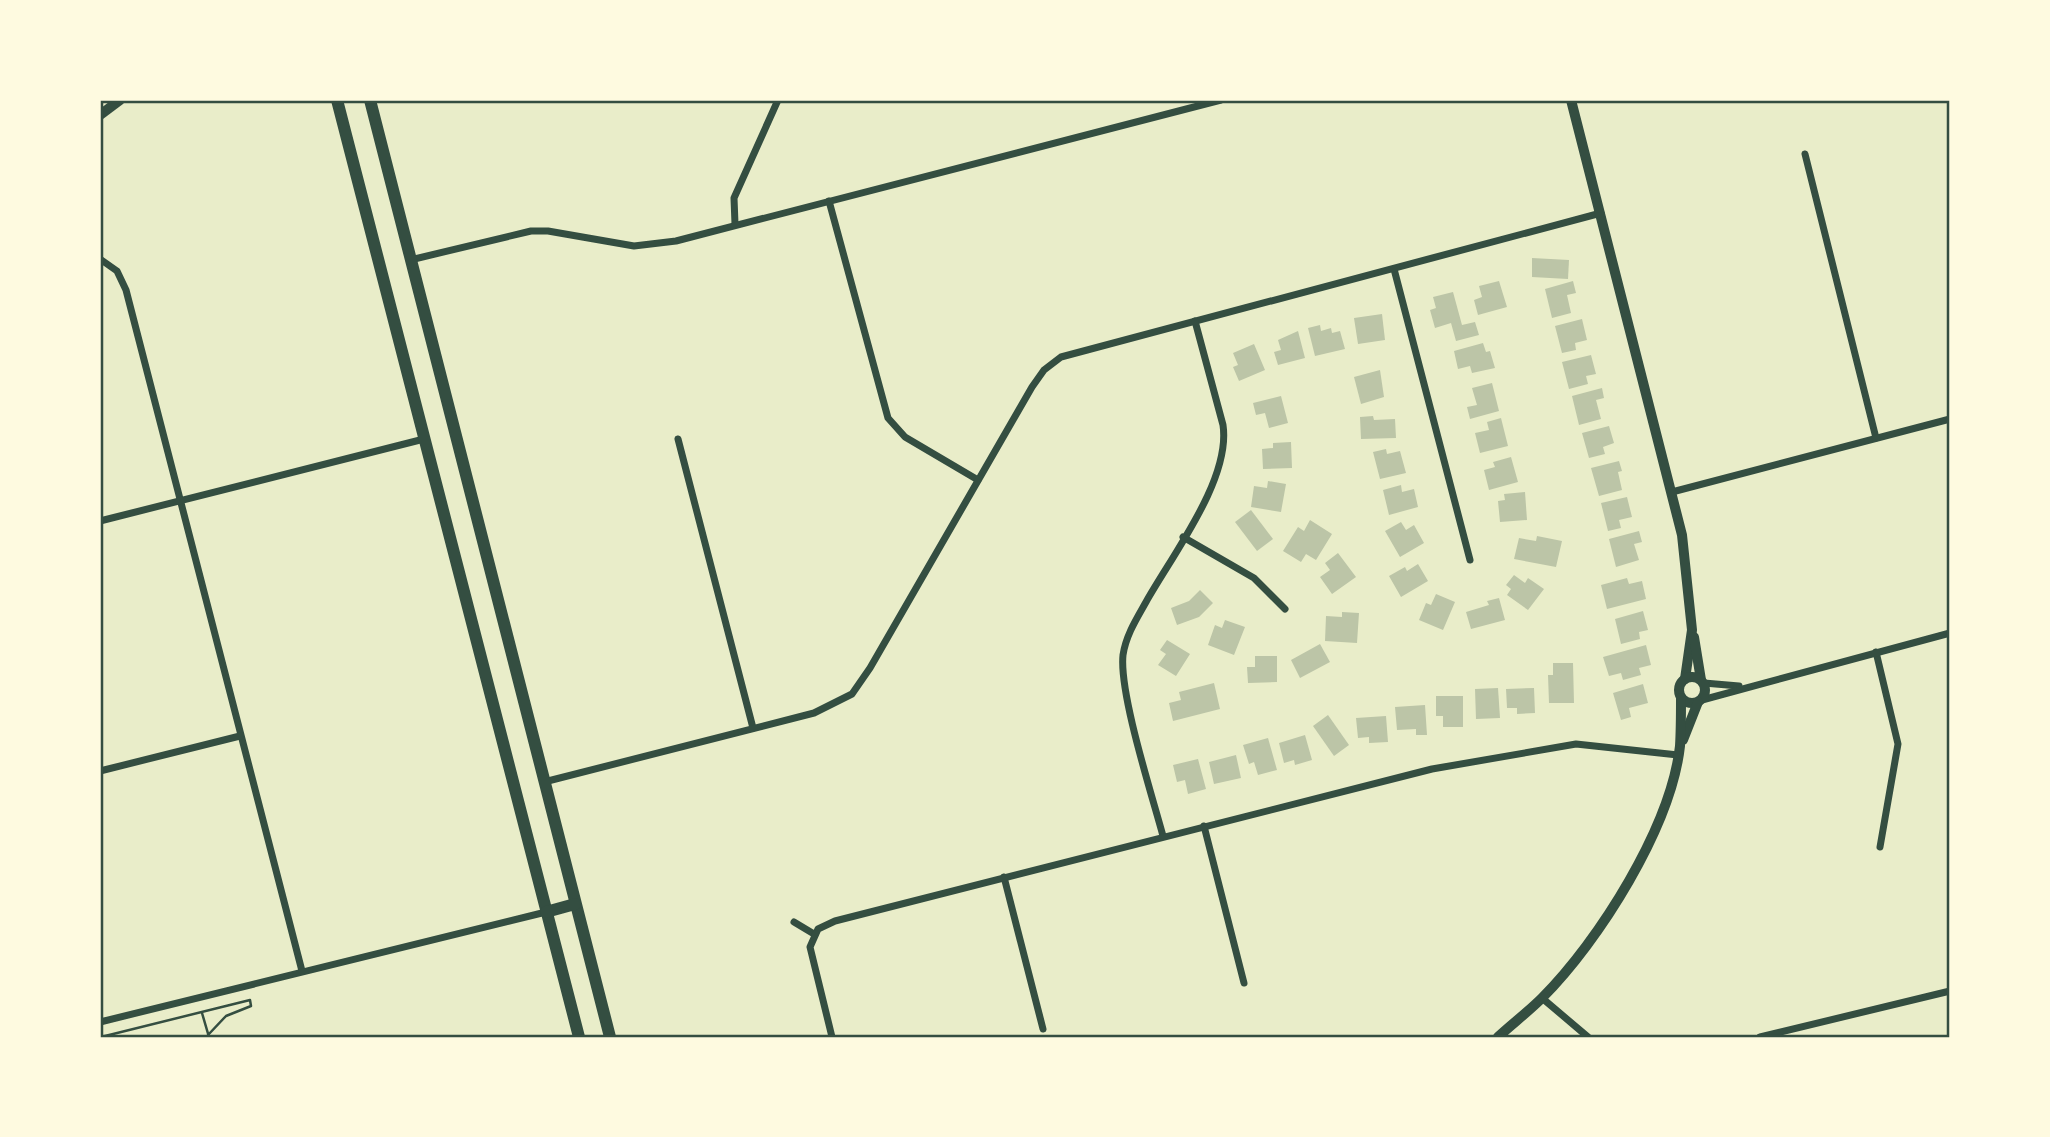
<svg xmlns="http://www.w3.org/2000/svg" width="2050" height="1137" viewBox="0 0 2050 1137" font-family="Lato,sans-serif">
	<style>
		.building { fill: #bcc5a7 }
		.lines { fill: none; stroke-linecap: round; stroke-linejoin: round }
		.path { stroke: #344e41; stroke-width: 2.5 }
		.minor { stroke: #344e41; stroke-width: 7 }
		.tertiary { stroke: #344e41; stroke-width: 10 }
		.primary { stroke: #344e41; stroke-width: 12 }
		.neatline { fill: none; stroke: #344e41; stroke-width: 2.5 }
	</style>
	<rect width="100%" height="100%" fill="#e9edc9"/>
	<g class="building">
		<polygon points="1532,258 1569,260 1568,279 1532,277"/>
		<polygon points="1499,281 1507,307 1478,315 1474,300 1482,297 1479,286"/>
		<polygon points="1573,281 1576,293 1567,295 1571,313 1552,318 1545,289"/>
		<polygon points="1453,292 1462,325 1475,322 1479,335 1456,341 1451,323 1435,328 1430,310 1436,308 1433,297"/>
		<polygon points="1382,314 1385,340 1358,344 1354,318"/>
		<polygon points="1582,319 1587,340 1575,343 1576,350 1562,353 1555,326"/>
		<polygon points="1320,325 1321,331 1331,328 1332,333 1340,331 1345,349 1315,356 1308,328"/>
		<polygon points="1298,331 1305,358 1278,365 1274,352 1281,350 1278,340"/>
		<polygon points="1483,343 1486,352 1490,351 1495,368 1472,373 1470,366 1458,369 1454,351"/>
		<polygon points="1254,344 1265,370 1239,381 1233,367 1238,365 1233,353"/>
		<polygon points="1591,355 1596,374 1586,376 1588,384 1569,389 1562,362"/>
		<polygon points="1380,370 1384,397 1361,404 1354,377"/>
		<polygon points="1492,383 1499,411 1470,419 1467,407 1477,405 1472,388"/>
		<polygon points="1602,388 1604,398 1596,400 1601,419 1579,425 1572,396"/>
		<polygon points="1281,396 1288,423 1269,428 1265,413 1256,415 1253,403"/>
		<polygon points="1373,416 1374,420 1395,419 1396,438 1361,439 1360,417"/>
		<polygon points="1501,418 1508,446 1480,453 1475,433 1489,430 1487,422"/>
		<polygon points="1609,426 1614,443 1603,447 1605,454 1589,458 1582,433"/>
		<polygon points="1291,442 1292,468 1263,469 1262,449 1273,448 1273,443"/>
		<polygon points="1386,449 1387,454 1400,451 1406,473 1380,479 1373,452"/>
		<polygon points="1511,457 1518,482 1489,490 1484,470 1495,467 1493,462"/>
		<polygon points="1619,461 1622,471 1618,472 1622,490 1599,496 1591,468"/>
		<polygon points="1268,481 1286,484 1281,512 1251,507 1254,486 1267,488"/>
		<polygon points="1401,485 1402,492 1414,489 1418,507 1389,515 1383,490"/>
		<polygon points="1525,492 1527,520 1500,522 1498,501 1505,500 1504,494"/>
		<polygon points="1627,497 1632,517 1619,520 1621,528 1608,531 1601,503"/>
		<polygon points="1251,510 1273,539 1257,551 1235,522"/>
		<polygon points="1310,520 1332,534 1316,560 1306,554 1301,562 1283,551 1298,527 1304,531"/>
		<polygon points="1401,522 1406,530 1414,525 1424,543 1400,557 1385,531"/>
		<polygon points="1639,531 1642,542 1634,544 1639,560 1616,567 1609,539"/>
		<polygon points="1537,536 1562,541 1556,567 1514,559 1519,538 1536,541"/>
		<polygon points="1338,553 1356,577 1332,594 1320,577 1330,570 1325,563"/>
		<polygon points="1418,564 1428,581 1401,597 1389,576 1405,567 1407,571"/>
		<polygon points="1514,575 1525,583 1528,578 1544,589 1528,610 1507,595 1511,589 1506,585"/>
		<polygon points="1627,578 1629,584 1642,581 1646,599 1607,609 1601,585"/>
		<polygon points="1200,590 1213,603 1199,617 1177,625 1171,608 1189,601"/>
		<polygon points="1436,594 1455,602 1443,630 1419,620 1426,603 1431,605"/>
		<polygon points="1499,598 1505,620 1471,629 1466,612 1489,605 1487,601"/>
		<polygon points="1643,611 1648,630 1639,632 1640,639 1621,644 1615,619"/>
		<polygon points="1342,612 1359,613 1357,643 1325,641 1326,616 1342,617"/>
		<polygon points="1225,620 1245,627 1234,655 1208,645 1215,625 1222,628"/>
		<polygon points="1167,640 1190,654 1176,676 1158,665 1166,654 1160,650"/>
		<polygon points="1320,644 1330,662 1300,678 1291,660"/>
		<polygon points="1646,645 1651,665 1639,668 1641,675 1623,680 1621,673 1609,676 1603,657"/>
		<polygon points="1255,656 1277,656 1277,682 1248,683 1247,667 1255,667"/>
		<polygon points="1553,663 1573,663 1574,703 1549,703 1548,675 1553,675"/>
		<polygon points="1214,683 1220,709 1173,721 1169,703 1181,700 1179,692"/>
		<polygon points="1643,684 1648,703 1629,708 1631,717 1621,720 1613,693"/>
		<polygon points="1498,688 1500,718 1476,719 1475,689"/>
		<polygon points="1534,688 1535,713 1517,714 1517,708 1507,708 1506,689"/>
		<polygon points="1436,696 1463,696 1463,727 1443,727 1443,716 1436,716"/>
		<polygon points="1425,705 1427,735 1416,735 1416,729 1397,730 1395,707"/>
		<polygon points="1328,715 1349,745 1334,756 1313,726"/>
		<polygon points="1386,716 1388,742 1369,743 1369,737 1358,738 1356,718"/>
		<polygon points="1305,735 1312,760 1295,765 1294,760 1284,763 1279,743"/>
		<polygon points="1268,738 1277,770 1258,775 1254,762 1249,764 1243,745"/>
		<polygon points="1236,755 1241,778 1214,784 1209,762"/>
		<polygon points="1198,759 1206,789 1188,794 1185,780 1177,782 1173,765"/>
	</g>
	<g class="lines">
		<g class="path">
			<polyline points="202,1013 209,1037"/>
			<polyline points="101,1037 250,1000 251,1006 226,1016 208,1035"/>
		</g>
		<g class="minor">
			<polyline points="1805,154 1876,438"/>
			<polyline points="829,201 888,418 905,437 978,480"/>
			<polyline points="735,224 734,198 778,100"/>
			<polyline points="100,259 117,271 126,290 302,971"/>
			<polyline points="410,260 531,231 548,231 634,246 676,241 1221,100"/>
			<polyline points="1394,269 1470,560"/>
			<polyline points="678,439 753,728"/>
			<polyline points="1672,492 1950,419"/>
			<polyline points="100,521 424,439"/>
			<polyline points="1183,537 1254,578 1285,609"/>
			<polyline points="1876,652 1898,744 1880,847"/>
			<polyline points="1704,683 1739,686"/>
			<polyline points="1702,700 1950,633"/>
			<polyline points="100,771 240,736"/>
			<polyline points="544,782 814,713 852,694 870,668 1032,387 1044,370 1061,357 1601,213"/>
			<polyline points="1204,826 1244,983"/>
			<path d="M1163,836C1152,795 1119,693 1123,655C1126,635 1137,618 1146,602C1173,554 1231,479 1223,425L1195,321"/>
			<polyline points="1004,877 1043,1029"/>
			<polyline points="794,922 814,934"/>
			<polyline points="1542,998 1588,1037"/>
			<polyline points="100,1022 546,912"/>
			<polyline points="832,1037 810,947 818,929 835,921 1432,769 1576,744 1678,755"/>
			<polyline points="1760,1037 1950,991"/>
		</g>
		<g class="tertiary">
			<polyline points="1571,100 1682,535 1692,630 1685,679"/>
			<polyline points="100,115 120,100"/>
			<polyline points="1694,637 1701,680"/>
			<circle cx="1692" cy="690" r="13"/>
			<polyline points="1683,740 1698,702"/>
			<path d="M1498,1037C1512,1024 1528,1012 1542,998C1599,941 1671,827 1680,746C1681,730 1681,714 1681,698"/>
		</g>
		<g class="primary">
			<polyline points="337,100 579,1037"/>
			<polyline points="370,100 610,1037"/>
			<polyline points="546,912 575,904"/>
		</g>
	</g>
	<rect width="2050" height="1137" fill="none" stroke="#fefae0" stroke-width="203"/>
	<rect x="102" y="102" width="1846" height="934" class="neatline"/>
</svg>
